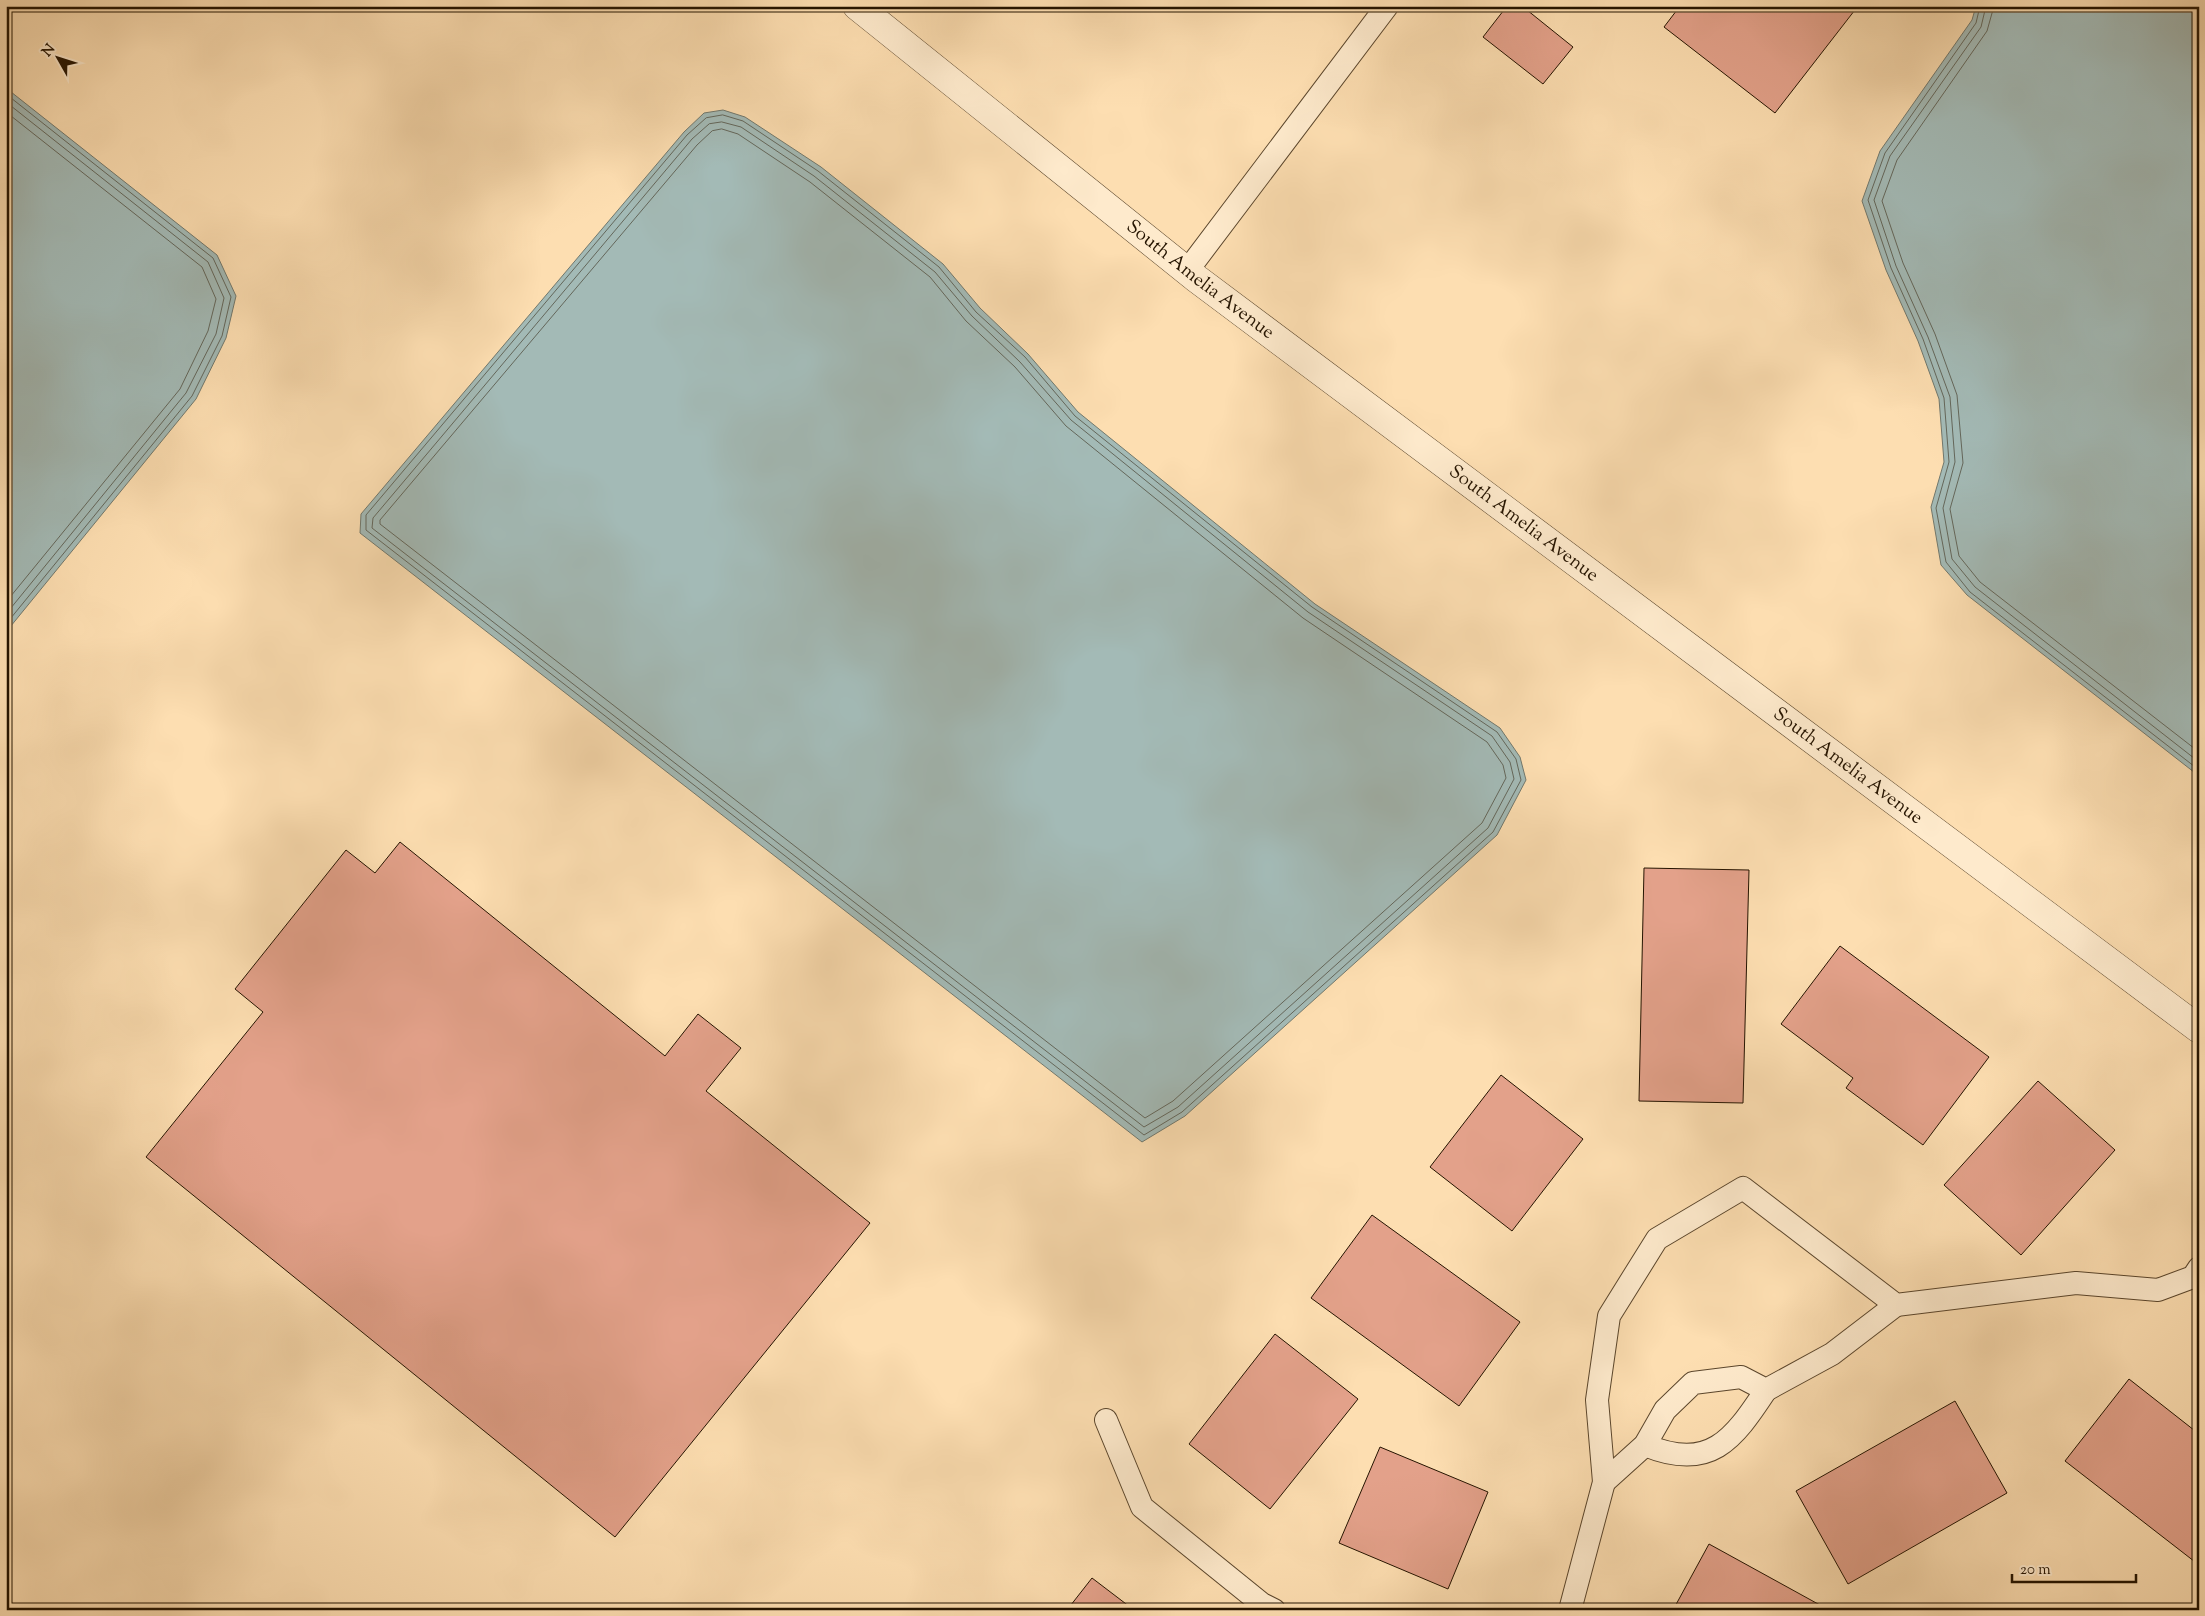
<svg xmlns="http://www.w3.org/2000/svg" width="2205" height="1616" viewBox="0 0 2205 1616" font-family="'Sorts Mill Goudy',serif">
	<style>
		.water { fill: #a3bab6; stroke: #71786d }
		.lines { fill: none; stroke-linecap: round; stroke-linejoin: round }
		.shore { stroke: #64675b; stroke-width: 1 }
		.building { fill: #e3a18a; stroke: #251400 }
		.service-casing { stroke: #5b462c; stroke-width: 24 }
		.tertiary-casing { stroke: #5b462c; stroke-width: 29 }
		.service { stroke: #feeacc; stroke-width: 22 }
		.tertiary { stroke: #feeacc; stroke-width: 28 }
		.labels { text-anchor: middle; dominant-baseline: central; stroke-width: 4; stroke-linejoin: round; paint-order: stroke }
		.street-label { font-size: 19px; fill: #251400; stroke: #feeacc }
	</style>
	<rect width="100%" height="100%" fill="#fddeb1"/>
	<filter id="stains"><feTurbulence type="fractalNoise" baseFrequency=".004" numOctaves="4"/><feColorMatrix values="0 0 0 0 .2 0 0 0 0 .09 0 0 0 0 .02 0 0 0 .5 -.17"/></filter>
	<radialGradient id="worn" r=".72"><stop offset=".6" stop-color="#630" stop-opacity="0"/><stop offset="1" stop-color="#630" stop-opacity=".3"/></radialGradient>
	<g class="water">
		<polygon points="1976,6 2199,6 2199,776 1967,595 1941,565 1931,507 1944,462 1939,399 1918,341 1886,270 1862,201 1880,151 1972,20"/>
		<polygon points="6,88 217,255 236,296 226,338 196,399 6,632"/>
		<polygon points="723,110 745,117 821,167 943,264 980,308 1028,354 1078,412 1315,604 1500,728 1520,757 1526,780 1497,835 1185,1116 1142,1142 360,533 361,514 684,132 704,113"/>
	</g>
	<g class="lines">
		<g class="shore">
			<polyline points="1980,6 1976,23 1885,153 1868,200 1891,268 1923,339 1944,398 1949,462 1936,508 1946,562 1970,592 2199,770"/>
			<polyline points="1986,6 1981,27 1890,156 1874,200 1896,266 1928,337 1950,397 1955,462 1943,508 1952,559 1975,587 2199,762"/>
			<polyline points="1994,6 1987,31 1897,160 1882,201 1903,263 1935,334 1957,395 1963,463 1950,509 1959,556 1980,582 2199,752"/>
			<polyline points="6,94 213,258 231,297 222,336 192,396 6,624"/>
			<polyline points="6,102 208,262 224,298 216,334 186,393 6,614"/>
			<polyline points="6,112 202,267 216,299 208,331 180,389 6,602"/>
			<polygon points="723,115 743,121 818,171 939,267 976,312 1025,357 1075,416 1312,607 1497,732 1516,759 1521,780 1493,832 1182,1112 1144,1135 366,530 366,515 687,135 706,118"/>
			<polygon points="722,122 741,127 814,176 935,272 972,316 1020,362 1071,420 1308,612 1492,736 1510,762 1514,779 1488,828 1178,1107 1144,1127 372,528 373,518 692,139 709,124"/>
			<polygon points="722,129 738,134 810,182 930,277 966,321 1015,367 1066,426 1303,618 1487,742 1503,765 1506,778 1482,823 1173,1101 1145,1118 380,524 380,520 697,145 712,131"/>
		</g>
	</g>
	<g class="building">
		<polygon points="1507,6 1522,6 1573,47 1543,84 1483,37"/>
		<polygon points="1680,6 1858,6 1775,113 1664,27"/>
		<polygon points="400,842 665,1056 698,1014 741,1048 706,1091 870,1223 615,1537 146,1157 263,1012 235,989 346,850 375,873"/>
		<polygon points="1644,868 1749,870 1743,1103 1639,1101"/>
		<polygon points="1840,946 1989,1057 1923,1145 1846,1088 1853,1078 1781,1024"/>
		<polygon points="1501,1075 1583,1139 1512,1231 1430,1167"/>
		<polygon points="2038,1081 2115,1150 2021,1255 1944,1185"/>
		<polygon points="1372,1215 1520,1322 1459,1406 1311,1298"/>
		<polygon points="1275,1334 1358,1399 1270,1509 1189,1444"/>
		<polygon points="2129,1379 2199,1434 2199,1565 2065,1461"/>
		<polygon points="1955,1401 2007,1493 1848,1584 1796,1491"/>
		<polygon points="1380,1447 1488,1492 1448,1589 1339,1543"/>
		<polygon points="1709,1544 1829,1610 1673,1610"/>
		<polygon points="1092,1578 1134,1610 1067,1610"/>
	</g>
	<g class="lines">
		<g class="service-casing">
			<g id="service">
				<polyline points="1187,271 1387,6"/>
				<polyline points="1106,1420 1142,1507 1262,1604 1274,1610"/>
				<path d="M1645,1445C1710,1472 1733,1440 1766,1390"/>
				<polyline points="1604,1482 1645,1445 1665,1410 1693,1383 1741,1377 1766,1390 1832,1354 1896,1305"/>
				<polyline points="1570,1610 1604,1482 1597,1400 1609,1316 1657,1239 1743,1188 1896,1305 2076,1283 2158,1290 2193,1277 2199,1268"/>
			</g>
		</g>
		<g class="tertiary-casing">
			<g id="tertiary">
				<path id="s1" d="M857,6L1197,279L2199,1029"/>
			</g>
		</g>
		<use href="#service" class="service"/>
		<use href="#tertiary" class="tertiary"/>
	</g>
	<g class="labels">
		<g class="street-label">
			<text stroke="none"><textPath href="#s1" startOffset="439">South Amelia Avenue</textPath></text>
			<text stroke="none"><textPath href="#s1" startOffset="844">South Amelia Avenue</textPath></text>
			<text stroke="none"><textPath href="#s1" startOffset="1249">South Amelia Avenue</textPath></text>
		</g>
	</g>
	<rect width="2205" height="1616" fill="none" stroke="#fddeb1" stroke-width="25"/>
	<rect x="8" y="8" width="2190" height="1601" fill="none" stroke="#251400" stroke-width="2.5"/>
	<rect x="12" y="12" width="2180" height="1591" fill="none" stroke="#251400"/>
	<g transform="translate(58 58) rotate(309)" stroke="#feeacc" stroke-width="4" paint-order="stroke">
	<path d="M0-4L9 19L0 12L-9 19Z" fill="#251400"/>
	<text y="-8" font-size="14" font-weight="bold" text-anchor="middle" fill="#251400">N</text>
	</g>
	<path d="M2012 1574v8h124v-8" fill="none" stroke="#251400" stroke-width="2.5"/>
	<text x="2020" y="1574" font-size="15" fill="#251400" stroke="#feeacc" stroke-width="4" paint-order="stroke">20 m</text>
	<rect width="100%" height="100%" filter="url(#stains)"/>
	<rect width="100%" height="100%" fill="url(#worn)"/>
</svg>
